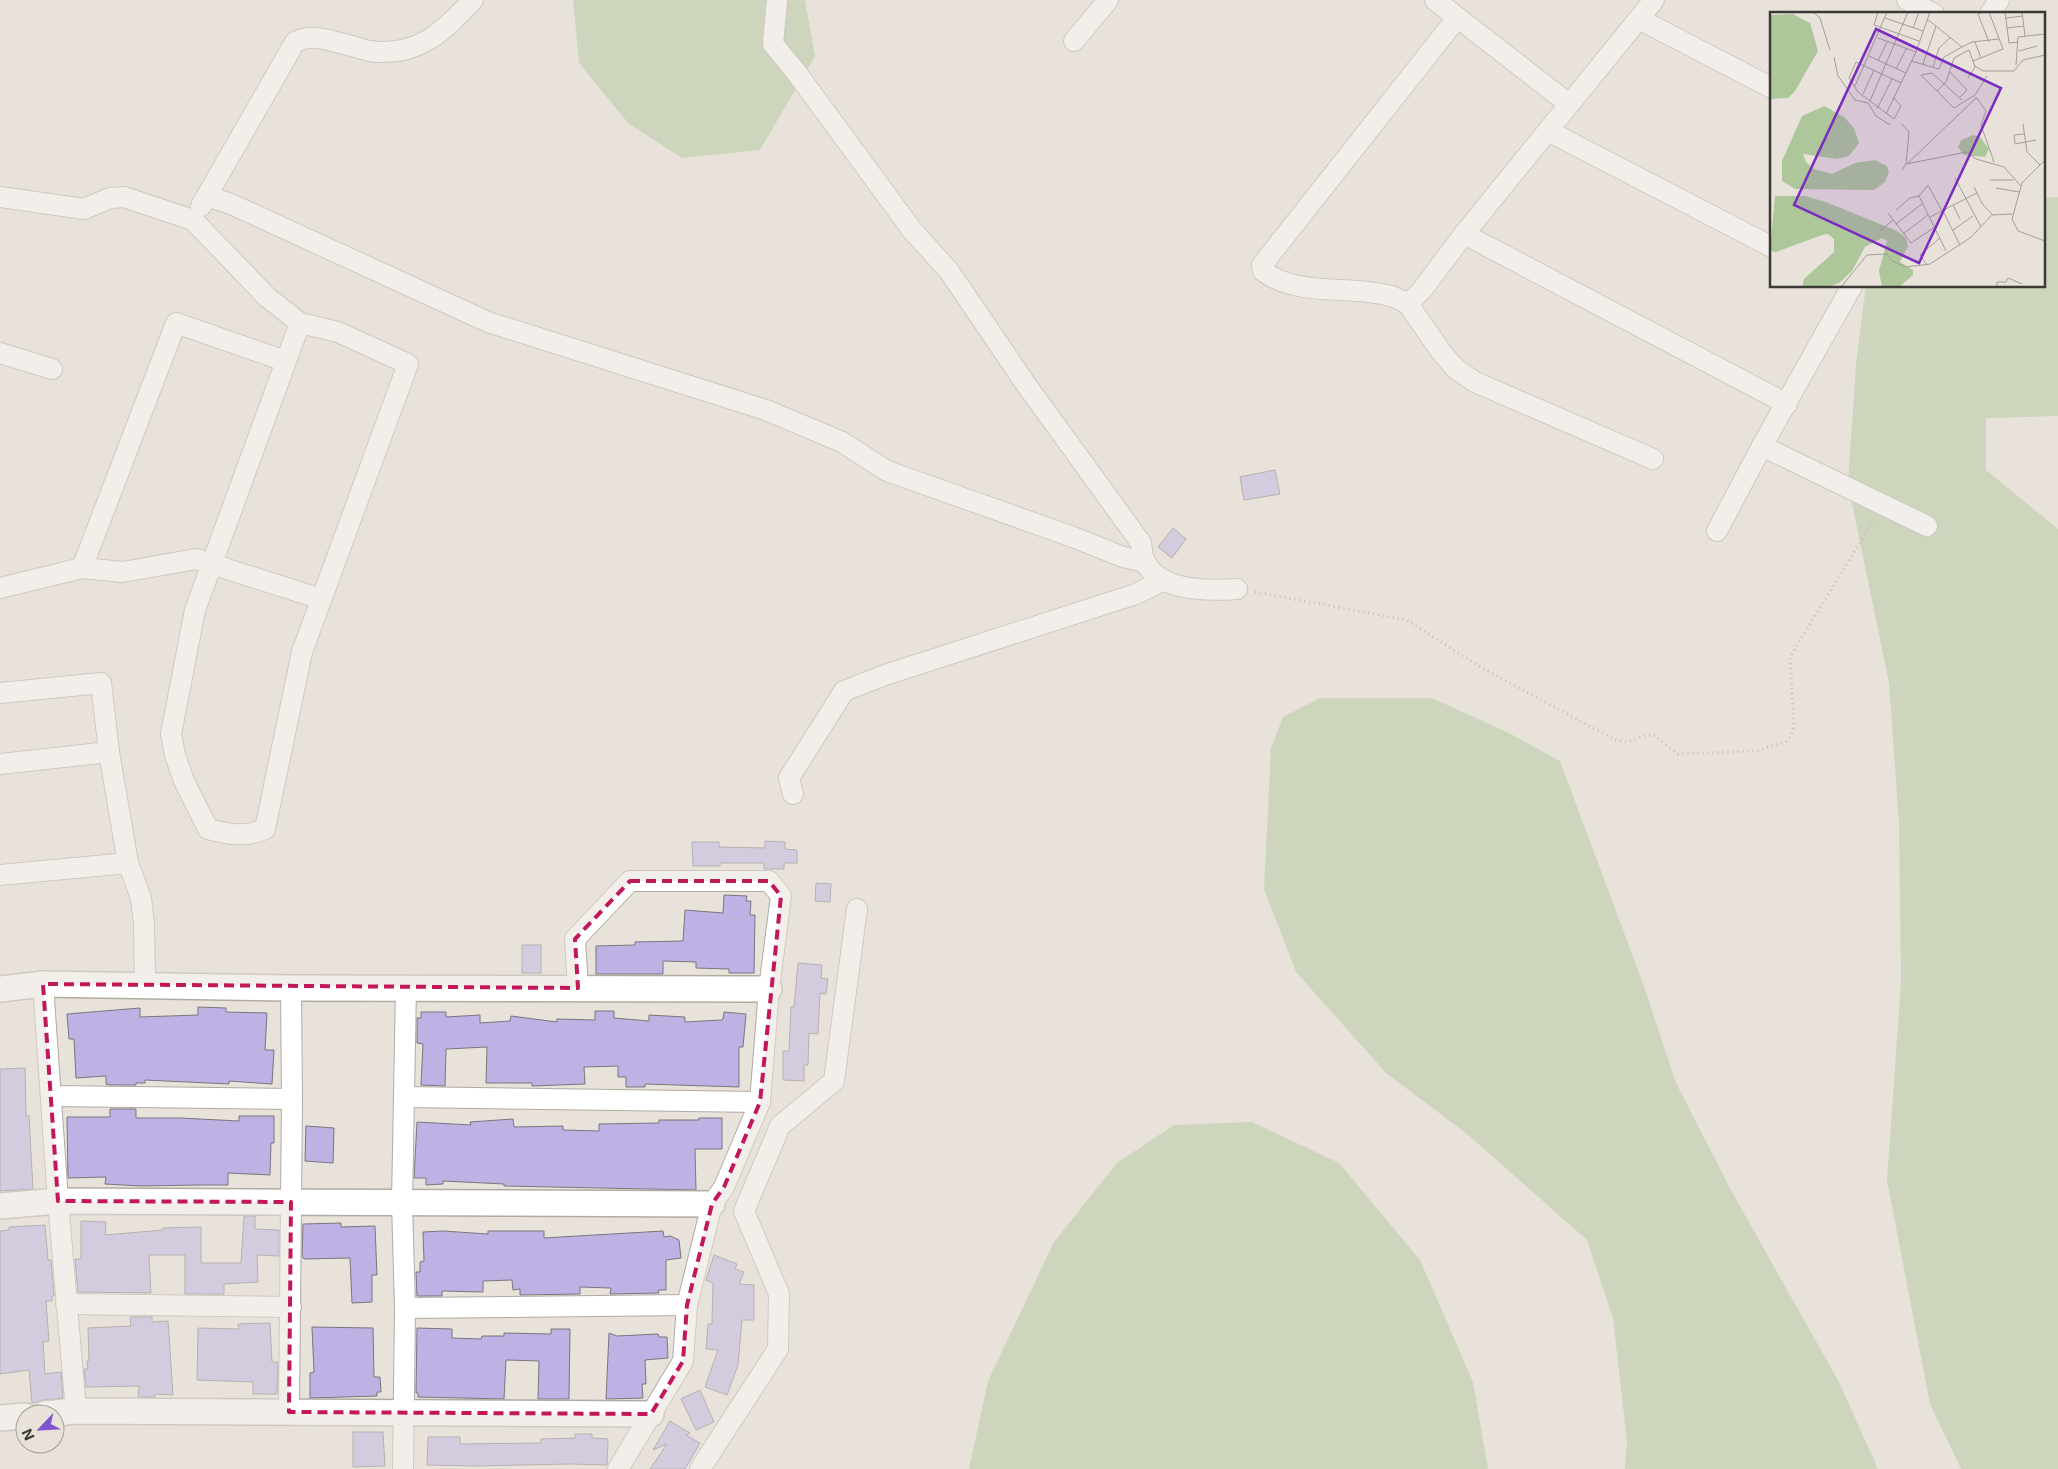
<svg xmlns="http://www.w3.org/2000/svg" width="2058" height="1469" viewBox="0 0 2058 1469" font-family="Inter,sans-serif">
	<style>
		.green { fill: #aec79a }
		.building { fill: #bdb2e3; stroke: #78767e }
		.lines { fill: none; stroke-linecap: round; stroke-linejoin: round }
		.minor-casing { stroke: #b0aba3; stroke-width: 22 }
		.tertiary-casing { stroke: #b0aba3; stroke-width: 28 }
		.path { stroke: #99958f; stroke-width: 3; stroke-dasharray: 1 4; stroke-linecap: butt }
		.minor { stroke: #fff; stroke-width: 20 }
		.tertiary { stroke: #fff; stroke-width: 25 }
		.marked { fill: none; stroke: #c2185b; stroke-width: 4; stroke-dasharray: 10 6; stroke-linejoin: round }
		.inset-road { fill: none; stroke: #a39e98; stroke-width: 1 }
		.view { fill: #7b2cbf; fill-opacity: 0.15; stroke: #7b2cbf; stroke-width: 2.5 }
		.inset-edge { fill: none; stroke: #3b3935; stroke-width: 2.5 }
	</style>
	<rect width="100%" height="100%" fill="#e8e2da"/>
	<g class="green">
		<polygon points="573,0 805,0 815,56 760,150 682,158 628,123 579,63"/>
		<polygon points="2058,197 2058,416 1986,418 1986,470 2058,529 2058,1469 1961,1469 1930,1404 1887,1180 1901,983 1899,823 1889,683 1848,484 1856,363 1866,286 2044,286 2044,198"/>
		<polygon points="1320,698 1432,698 1509,733 1560,761 1645,989 1676,1083 1732,1192 1839,1382 1878,1469 1625,1469 1627,1442 1613,1318 1587,1240 1467,1134 1386,1073 1296,972 1264,889 1271,748 1283,717"/>
		<polygon points="1252,1122 1339,1163 1420,1260 1473,1382 1488,1469 969,1469 988,1381 1054,1242 1117,1163 1174,1125"/>
	</g>
	<g class="building">
		<polygon points="1275,470 1280,494 1244,500 1240,477"/>
		<polygon points="1173,528 1186,539 1172,558 1158,547"/>
		<polygon points="765,841 785,842 785,849 797,850 797,863 784,863 784,869 764,869 764,863 720,863 720,866 693,866 692,842 719,842 719,847 765,848"/>
		<polygon points="816,883 831,884 830,902 815,901"/>
		<polygon points="724,895 747,896 746,901 751,901 750,915 755,915 754,973 729,973 729,969 696,968 696,962 663,961 663,974 596,974 596,946 635,945 635,942 683,941 685,910 723,913"/>
		<rect x="522" y="945" width="19" height="28"/>
		<polygon points="798,963 822,965 821,978 828,979 826,994 820,993 818,1034 809,1033 808,1065 804,1065 804,1081 783,1080 783,1051 789,1051 791,1007 794,1007"/>
		<polygon points="198,1007 226,1008 226,1012 267,1013 265,1050 274,1050 272,1084 229,1081 229,1084 145,1080 145,1083 136,1083 136,1085 109,1085 106,1084 106,1076 76,1078 74,1039 69,1039 67,1014 140,1008 140,1017 198,1015"/>
		<polygon points="595,1011 614,1011 614,1018 649,1021 649,1015 685,1017 685,1022 721,1020 723,1019 724,1012 746,1014 743,1047 739,1047 739,1087 645,1084 645,1087 626,1087 626,1077 618,1077 618,1066 584,1067 585,1084 532,1086 532,1083 486,1083 487,1047 446,1049 445,1086 421,1085 423,1044 417,1043 417,1018 421,1018 421,1012 446,1012 446,1017 480,1015 480,1023 510,1021 511,1016 557,1022 557,1019 595,1020"/>
		<polygon points="25,1068 26,1116 29,1116 33,1189 0,1191 0,1069"/>
		<polygon points="110,1109 136,1109 136,1118 180,1118 239,1121 239,1116 274,1116 274,1143 271,1143 270,1175 228,1173 228,1185 200,1185 141,1186 105,1184 106,1177 68,1178 67,1117 110,1117"/>
		<polygon points="699,1118 722,1118 722,1149 695,1149 696,1190 504,1186 504,1184 443,1181 443,1184 426,1185 426,1178 414,1178 417,1122 471,1125 470,1122 513,1119 514,1127 563,1126 563,1130 599,1131 599,1124 659,1123 659,1120 699,1120"/>
		<polygon points="306,1126 334,1128 333,1163 305,1161"/>
		<polygon points="244,1216 255,1216 255,1229 279,1230 279,1256 257,1255 258,1282 224,1284 224,1294 185,1294 185,1255 149,1255 151,1293 78,1292 75,1259 81,1259 81,1221 106,1222 105,1235 163,1230 163,1228 201,1227 201,1263 241,1263"/>
		<polygon points="341,1223 341,1227 375,1226 377,1275 372,1275 372,1302 352,1303 350,1258 304,1259 302,1257 303,1224"/>
		<polygon points="45,1225 48,1260 51,1260 54,1296 52,1296 52,1301 46,1301 49,1341 43,1342 45,1374 61,1372 63,1398 44,1400 32,1403 29,1370 0,1374 0,1231 9,1230 9,1227"/>
		<polygon points="443,1231 488,1234 488,1231 544,1231 544,1238 663,1231 664,1237 670,1236 679,1240 681,1258 666,1260 666,1290 658,1290 659,1293 610,1294 611,1288 580,1287 580,1294 520,1295 520,1289 513,1290 512,1280 483,1281 483,1292 442,1291 442,1296 417,1296 416,1272 420,1272 420,1262 424,1261 423,1232"/>
		<polygon points="714,1255 737,1264 735,1269 744,1272 739,1284 754,1285 754,1320 742,1320 738,1365 727,1395 705,1387 718,1350 706,1349 708,1324 712,1324 713,1283 706,1280"/>
		<polygon points="130,1317 152,1317 152,1322 168,1321 173,1395 155,1394 155,1397 138,1397 139,1386 86,1387 84,1369 88,1369 87,1361 89,1361 88,1328 131,1326"/>
		<polygon points="270,1323 272,1362 278,1362 277,1394 253,1394 253,1382 197,1380 198,1328 239,1329 238,1324"/>
		<polygon points="312,1327 373,1328 374,1377 380,1377 381,1392 377,1392 377,1396 310,1398 310,1373 314,1372"/>
		<polygon points="417,1328 452,1329 452,1338 481,1339 482,1336 504,1336 504,1333 551,1334 551,1329 570,1329 569,1399 538,1399 539,1361 506,1360 504,1399 418,1397 418,1393 416,1393"/>
		<polygon points="609,1333 617,1336 658,1334 659,1337 667,1337 668,1358 645,1360 646,1384 642,1384 643,1398 606,1399"/>
		<polygon points="700,1390 714,1422 696,1430 681,1399"/>
		<polygon points="670,1421 690,1433 686,1435 700,1443 685,1469 650,1469 667,1444 653,1450"/>
		<polygon points="353,1432 383,1432 385,1466 353,1467"/>
		<polygon points="575,1434 592,1434 592,1438 608,1439 607,1465 570,1464 476,1466 427,1465 428,1437 460,1437 460,1444 541,1443 541,1439 575,1438"/>
	</g>
	<g class="lines">
		<g class="minor-casing">
			<g id="minor">
				<path d="M777,0L773,44L796,72L912,230L949,271L1025,383L1141,543C1142,549 1142,557 1145,562C1160,592 1209,591 1237,589"/>
				<polyline points="1435,0 1569,104"/>
				<polyline points="1907,0 1934,14"/>
				<polyline points="1990,14 1999,0"/>
				<polyline points="1639,19 1772,88"/>
				<polyline points="1074,41 1108,0"/>
				<polyline points="1548,131 1772,247"/>
				<polyline points="207,196 231,204 488,322 766,410 842,442 887,471 1073,537 1123,557 1145,562"/>
				<path d="M0,197L84,209L110,198L124,197L193,220L267,297L300,323L338,332L408,364L302,652L265,829C244,838 229,834 208,829L184,781L175,755L171,734L195,610L300,323"/>
				<path d="M201,206L295,42C311,34 324,39 340,43C350,45 360,49 370,51C417,58 444,31 473,0"/>
				<polyline points="1464,234 1787,404"/>
				<path d="M1408,304C1403,301 1397,298 1391,296C1351,285 1296,297 1263,271L1262,265L1457,18"/>
				<polyline points="0,353 52,369"/>
				<polyline points="1762,446 1927,526"/>
				<polyline points="1653,459 1475,382 1456,369 1442,353 1408,304 1422,290 1464,234 1654,0"/>
				<polyline points="1717,531 1762,446 1852,286"/>
				<polyline points="82,568 176,323 285,361"/>
				<polyline points="0,588 82,568 123,572 196,559 321,599"/>
				<polyline points="0,693 101,683 109,752 128,863 141,898 144,924 145,986"/>
				<polyline points="0,764 109,752"/>
				<polyline points="793,794 789,778 844,691 885,675 1136,594 1162,581"/>
				<polyline points="0,875 128,863"/>
				<polyline points="43,984 58,1201 76,1411"/>
				<polyline points="578,988 575,939 630,881 769,881 781,896 769,989 760,1102 724,1187 712,1204 687,1305 683,1361 618,1469"/>
				<polyline points="52,1096 292,1099"/>
				<polyline points="404,1097 760,1102"/>
				<polyline points="66,1304 291,1307"/>
				<polyline points="405,1308 687,1305"/>
				<polyline points="289,1412 292,1099 291,988"/>
				<polyline points="403,1469 405,1308 402,1203 406,988"/>
				<polyline points="700,1469 778,1349 779,1294 744,1211 780,1126 834,1081 857,909"/>
			</g>
		</g>
		<g class="tertiary-casing">
			<g id="tertiary">
				<polyline points="0,989 43,984 291,988 769,989"/>
				<polyline points="0,1206 58,1201 712,1204"/>
				<polyline points="45,1414 76,1411 651,1414"/>
				<polyline points="0,1418 25,1416"/>
			</g>
		</g>
		<polyline class="path" points="1255,592 1407,620 1477,665 1615,740 1627,742 1647,735 1655,736 1678,754 1755,751 1786,742 1791,736 1794,727 1790,657 1873,521"/>
		<use href="#minor" class="minor"/>
		<use href="#tertiary" class="tertiary"/>
	</g>
	<path d="M0 0H2058V1469H0ZM630,881H769L781,896L760,1102L724,1187L712,1204L687,1305L683,1361L651,1414L289,1412L291,1202L58,1201L43,984L578,988L575,939Z" fill="#e8e2da" fill-opacity=".55" fill-rule="evenodd"/>
	<path class="marked" d="M630,881H769L781,896L760,1102L724,1187L712,1204L687,1305L683,1361L651,1414L289,1412L291,1202L58,1201L43,984L578,988L575,939Z"/>
	<g transform="translate(1770 12)">
		<rect width="275" height="275" fill="#e8e2da"/>
		<path d="M23,2L40,11L48,39L25,79L18,86L0,87V3ZM54,94L74,105L84,116L89,131L79,144L67,147L33,142L36,150L44,157L62,162L85,151L105,148L117,154L119,161L115,170L104,178L25,177L12,169V149L32,104ZM203,123L210,125L219,137L215,145L194,143L188,135L191,128ZM5,184H35L56,190L127,219L136,226L138,234L130,250L143,258V263L129,275H112L109,259L117,229L112,226L95,235L82,259L69,271L58,275H32L34,267L64,240V227L58,222L52,223L6,240L0,239Z" fill="#aec79a"/>
		<path class="inset-road" d="M43,0L50,6L60,38M108,0L104,13L149,29M213,0L208,2L219,30M235,0L239,31L248,30M252,0L255,24M115,6L153,19M236,6L253,4M157,7L192,35M143,16L149,0M237,16L254,14M108,26L146,40M205,30L211,46M249,39L267,34M99,44L136,61M64,45L68,64L85,88L98,91L106,104L120,113M108,49L117,30M141,49L169,57L174,45L192,35L202,30L229,27M203,49L233,37L219,0M153,52L166,14M246,53L248,25L275,22M205,54L213,59H244L253,48L275,43M163,55L169,36L181,25M126,57L136,37M180,60L197,78L189,86M85,74L117,0M167,79L176,70L184,46L199,38L205,55L198,66M93,82L104,58M206,85L216,99L211,113L224,150M124,86L131,94L124,107L88,80L79,66L86,50L131,71M192,88L162,61L151,63L184,96L205,83L217,64M100,89L138,0M107,97L122,67M116,102L146,40L160,0M253,112L257,140L270,153M254,122L244,123L245,132L266,128M275,148L252,171L242,207L248,219L275,229M138,151L206,86M136,152L197,140L206,147L234,155L251,174M132,158L136,152L139,120L132,112M185,166L211,215M220,168H244M204,175L213,193L223,203M226,176L249,180M149,184L158,173L172,199M183,193L190,207M126,198L140,186L149,184L176,239M173,199L190,233M118,201L141,231L165,215M160,205L207,181M126,212L153,191M183,218L203,204M110,219L123,208M133,222L158,203M157,253L150,243L170,226M71,275L97,243L117,242L122,249L136,255L160,252L200,226L222,203L242,202M227,275V270H236L238,266L252,272"/>
		<path class="view" d="M106,17L231,76L149,251L24,193Z"/>
		<rect width="275" height="275" class="inset-edge"/>
	</g>
	<g transform="translate(40 1429) rotate(245)"><circle r="24" fill="#e8e2da" stroke="#a39e98"/>
	<path d="M0-4L9 19L0 12L-9 19Z" fill="#8054cd"/>
	<text y="-8" font-size="14" font-weight="bold" text-anchor="middle" fill="#3b3935">N</text>
	</g>
</svg>
